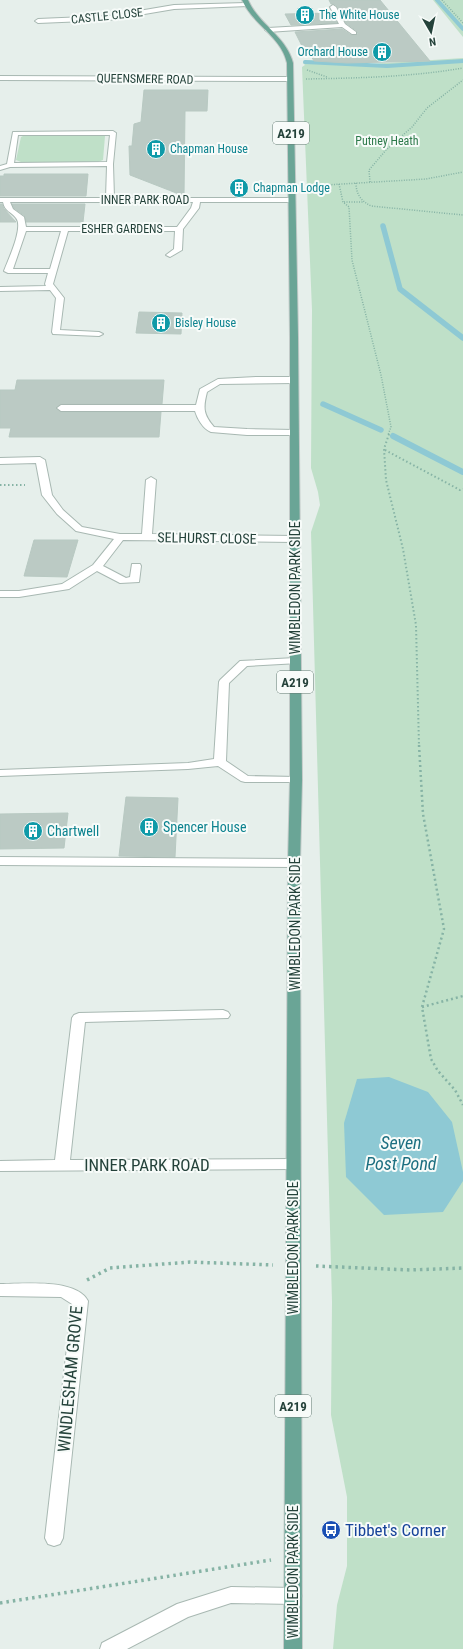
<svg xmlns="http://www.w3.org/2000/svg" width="463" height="1649" viewBox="0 0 463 1649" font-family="'Roboto Condensed',sans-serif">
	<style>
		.green { fill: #bfe0c8 }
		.water { fill: #8ec9d4 }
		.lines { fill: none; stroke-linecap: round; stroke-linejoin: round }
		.stream-far2 { stroke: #8ec9d4; stroke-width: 4 }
		.stream-far1 { stroke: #8ec9d4; stroke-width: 5.5 }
		.stream { stroke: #8ec9d4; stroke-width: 6 }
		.building { fill: #bbcac4; stroke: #b8c9c2 }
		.minor-casing { stroke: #a8b8b2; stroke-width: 2 }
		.major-casing { stroke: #c2cac8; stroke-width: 2 }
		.path-far3 { stroke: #86b3a5; stroke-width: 1.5; stroke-dasharray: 1 1.5; stroke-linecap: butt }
		.path-far2 { stroke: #86b3a5; stroke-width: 2; stroke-dasharray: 1.5 2.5; stroke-linecap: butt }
		.path-far1 { stroke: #86b3a5; stroke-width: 2.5; stroke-dasharray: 2 3; stroke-linecap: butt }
		.path { stroke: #86b3a5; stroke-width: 3.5; stroke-dasharray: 2.5 4; stroke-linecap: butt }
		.minor { fill: #fff; fill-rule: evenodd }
		.major { fill: #6aa596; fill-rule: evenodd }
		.labels { text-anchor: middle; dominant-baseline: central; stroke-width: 4; stroke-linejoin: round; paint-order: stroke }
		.far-culture-label { font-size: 12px; fill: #0d838f; stroke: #f7fbf9; text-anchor: start }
		.far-street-label { font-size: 12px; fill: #24423a; stroke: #f7fbf9 }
		.far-park-label { font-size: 12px; fill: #2d7a4b; stroke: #f7fbf9 }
		.shield { fill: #f7fbf9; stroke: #637a73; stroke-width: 1 }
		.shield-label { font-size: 13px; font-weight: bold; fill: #24423a }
		.street-label { font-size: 14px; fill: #24423a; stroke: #f7fbf9 }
		.culture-label { font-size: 14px; fill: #0d838f; stroke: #f7fbf9; text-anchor: start }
		.near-street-label { font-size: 17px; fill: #24423a; stroke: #f7fbf9 }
		.near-transit-label { font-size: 17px; fill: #164399; stroke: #f7fbf9; text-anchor: start }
		.near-water-label { font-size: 18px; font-style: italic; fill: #1c6f80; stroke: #f7fbf9 }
	</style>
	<rect width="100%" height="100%" fill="#e6efeb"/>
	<g class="green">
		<polygon points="433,0 463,0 463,37"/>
		<polygon points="463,58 463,1649 333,1649 337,1605 347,1566 347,1497 331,1415 332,1302 311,532 320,505 318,492 311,468 312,310 302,67 305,65 303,63 305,60 371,64"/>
		<polygon points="25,135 104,135 105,136 103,160 98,162 21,162 16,160 21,137"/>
	</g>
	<polygon class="water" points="389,1077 428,1092 452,1122 463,1172 463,1181 443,1212 384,1215 346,1177 344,1123 357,1079"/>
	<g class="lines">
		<g class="stream-far2">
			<polyline points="437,0 463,29"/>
			<polyline points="305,62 387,66 463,61"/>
		</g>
		<g class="stream-far1">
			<polyline points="383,226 400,289 463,338"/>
			<polyline points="323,404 381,430"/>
		</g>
		<polyline class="stream" points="393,436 463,472"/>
	</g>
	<g class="building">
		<polygon points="329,0 380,0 430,61 347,63 314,61 310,54 306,54 295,32 342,29 351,35 358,34 357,31 346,23 337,6 334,4 331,4"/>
		<polygon points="331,13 337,23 291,25 285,14"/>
		<polygon points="144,90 208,90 207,111 185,111 184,196 130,175 129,146 132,146 134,124 141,122"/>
		<polygon points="4,174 88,174 86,196 0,196 0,176 4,176"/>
		<polygon points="0,204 2,204 4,209 16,222 0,222"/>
		<polygon points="12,204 85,204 83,222 26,222 25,216 14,208"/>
		<polygon points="139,312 182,313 181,334 136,333"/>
		<polygon points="17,380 164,380 162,404 61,404 56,408 61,412 161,412 159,437 9,437 11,428 0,428 0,390 15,390"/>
		<polygon points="34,540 78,540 67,577 24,576"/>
		<polygon points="126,797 178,798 175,857 119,856"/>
		<polygon points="68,813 64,848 0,849 0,814"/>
	</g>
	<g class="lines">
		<g class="minor-casing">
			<g id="minor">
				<polygon points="246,3 248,4 248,6 174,9 109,20 38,23 35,21 38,19 109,16 174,5"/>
				<polygon points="333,5 336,7 345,24 356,32 356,34 352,34 342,27 268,32 265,30 268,28 339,24 330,7"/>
				<polygon points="0,76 290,77 293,79 290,81 0,80"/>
				<path d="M113,131L116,133L113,164L114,198H291L295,200L291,202H200L199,208L183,229L182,250L170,257L166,255L174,249L175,231H68L53,284L64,298L60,330L99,332L103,334L99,336L53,334L52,332L56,298L50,290L0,291V287L46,286L45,284L48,273H8L4,271C8,260 24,227 16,218C11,211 5,212 3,202H0V198H106L107,166L10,167L0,170V166L7,164L13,132ZM18,135H110L107,162L14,163ZM10,202H193L191,208L177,227H26L24,217L13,209ZM26,231H61L50,269H13Z"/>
				<path d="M256,377H294L298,380L294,383L220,384L207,392C203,408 203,414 214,427L247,429L294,430L297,431L298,433L297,435H247L211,432C203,429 197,418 195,411H61L57,408L61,405H196L200,389L218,379Z"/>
				<polygon points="40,457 45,460 52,495 63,510 82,527 120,534 142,534 146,480 151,477 156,480 152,534 294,536 299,539 294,542 123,540 103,566 126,578 130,577 132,564 140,564 141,566 139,582 120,583 97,571 69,589 19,597 0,597 0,591 19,591 62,584 93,565 114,539 76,531 57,514 42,495 36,463 0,464 0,458"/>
				<polygon points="295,658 300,661 299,663 247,666 229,683 226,761 248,776 296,777 300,778 302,780 300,782 245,782 241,781 218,766 188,769 0,776 0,770 188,763 214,759 219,682 220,680 240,661"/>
				<polygon points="0,857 294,859 298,860 300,863 298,866 294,867 0,865"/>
				<polygon points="223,1010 228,1012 230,1015 228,1018 85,1022 70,1160 293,1159 298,1160 300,1164 298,1168 293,1169 0,1171 0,1161 55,1160 72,1018 74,1015 79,1013"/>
				<path d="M0,1284C23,1284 76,1278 88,1301L63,1538L60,1544L54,1546L48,1544L45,1538L72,1304L61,1297L0,1296Z"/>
				<polygon points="231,1587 293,1588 299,1590 302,1596 299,1602 293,1604 231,1603 188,1617 127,1649 100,1649 102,1643 177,1604"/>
			</g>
		</g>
		<g class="major-casing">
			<path id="major" d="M242,0H248C259,25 286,36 293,63L298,337L302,780L300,863L302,1649H284L288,863L290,780V337L287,63C281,36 253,25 242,0Z"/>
		</g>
		<g class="path-far3">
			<polyline points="442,0 463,23"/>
			<polyline points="307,70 327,77"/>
			<path d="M306,79C359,78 411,77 463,68"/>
			<polyline points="370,182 369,170 386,150 412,127 427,108 463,80"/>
			<path d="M356,183C356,194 361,201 371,206L463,215"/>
			<polyline points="339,184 343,202 349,207 352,260 381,375 391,427 388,435"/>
			<polyline points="309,186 426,179 463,172"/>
			<polyline points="344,202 363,202"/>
		</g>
		<g class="path-far2">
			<polyline points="389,434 384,449 386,480 403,549 416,625 419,746"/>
			<polyline points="385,450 460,490 463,489"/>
			<polyline points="0,485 25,485"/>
		</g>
		<g class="path-far1">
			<polyline points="419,745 423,814 444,929 422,1007 431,1059 438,1071 455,1090 463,1105"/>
			<polyline points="422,1007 463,996"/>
		</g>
		<g class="path">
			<polyline points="316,1266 410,1270 463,1268"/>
			<polyline points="87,1280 110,1268 190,1262 273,1265"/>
			<polyline points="0,1603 271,1560"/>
		</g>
		<use href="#minor" class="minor"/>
		<use href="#major" class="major"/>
	</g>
	<defs>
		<g id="building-disc" transform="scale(1)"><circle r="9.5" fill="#0f9aa8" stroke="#f7fbf9"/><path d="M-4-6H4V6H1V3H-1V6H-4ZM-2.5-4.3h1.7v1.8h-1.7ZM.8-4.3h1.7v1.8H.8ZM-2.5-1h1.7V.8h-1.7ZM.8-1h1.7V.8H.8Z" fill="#fff"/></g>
		<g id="bus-disc" transform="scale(1)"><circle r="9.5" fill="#1a4fb4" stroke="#f7fbf9"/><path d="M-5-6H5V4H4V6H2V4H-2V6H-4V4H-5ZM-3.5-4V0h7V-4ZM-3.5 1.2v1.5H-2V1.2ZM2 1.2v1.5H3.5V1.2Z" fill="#fff"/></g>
	</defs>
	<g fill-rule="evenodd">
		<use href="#building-disc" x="305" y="15"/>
		<use href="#building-disc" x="382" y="52"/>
		<use href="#building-disc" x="156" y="149"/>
		<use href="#building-disc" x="239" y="188"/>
		<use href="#building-disc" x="161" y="323"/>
		<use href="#building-disc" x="149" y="827"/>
		<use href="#building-disc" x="33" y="831"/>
		<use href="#bus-disc" x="331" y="1530"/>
	</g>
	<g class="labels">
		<g class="far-culture-label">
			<text x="319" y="15">The White House</text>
			<text x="368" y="52" text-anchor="end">Orchard House</text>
			<text x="170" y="149">Chapman House</text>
			<text x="253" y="188">Chapman Lodge</text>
			<text x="175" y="323">Bisley House</text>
		</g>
		<g class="far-street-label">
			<text transform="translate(107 16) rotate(-6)">CASTLE CLOSE</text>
			<text transform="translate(145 79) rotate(1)">QUEENSMERE ROAD</text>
			<text x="145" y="200">INNER PARK ROAD</text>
			<text x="122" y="229">ESHER GARDENS</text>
		</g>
		<g class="far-park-label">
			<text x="387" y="141">Putney Heath</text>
		</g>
		<g class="shield">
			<rect x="273" y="122" width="36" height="22" rx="3"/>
			<rect x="277" y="671" width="36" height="22" rx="3"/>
			<rect x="275" y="1395" width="36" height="22" rx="3"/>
		</g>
		<g class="shield-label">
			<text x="291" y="133">A219</text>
			<text x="295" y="682">A219</text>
			<text x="293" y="1406">A219</text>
		</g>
		<g class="street-label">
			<text transform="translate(207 538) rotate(1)">SELHURST CLOSE</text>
			<text transform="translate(295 588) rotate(-90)">WIMBLEDON PARK SIDE</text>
			<text transform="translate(295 924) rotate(-90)">WIMBLEDON PARK SIDE</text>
			<text transform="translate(293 1248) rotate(-90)">WIMBLEDON PARK SIDE</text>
			<text transform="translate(293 1572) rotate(-90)">WIMBLEDON PARK SIDE</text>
		</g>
		<g class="culture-label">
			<text x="163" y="827">Spencer House</text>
			<text x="47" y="831">Chartwell</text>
		</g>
		<g class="near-street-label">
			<text x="147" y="1165">INNER PARK ROAD</text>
			<text transform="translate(70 1379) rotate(-85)">WINDLESHAM GROVE</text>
		</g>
		<g class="near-transit-label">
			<text x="345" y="1530">Tibbet's Corner</text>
		</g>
		<g class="near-water-label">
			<text x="401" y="1142">Seven<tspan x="401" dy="21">Post Pond</tspan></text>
		</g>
	</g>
	<g transform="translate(431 32) rotate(171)" stroke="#f7fbf9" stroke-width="3" paint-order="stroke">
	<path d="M0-3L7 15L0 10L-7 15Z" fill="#24423a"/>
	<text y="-6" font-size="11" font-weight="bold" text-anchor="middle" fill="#24423a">N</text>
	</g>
</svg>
